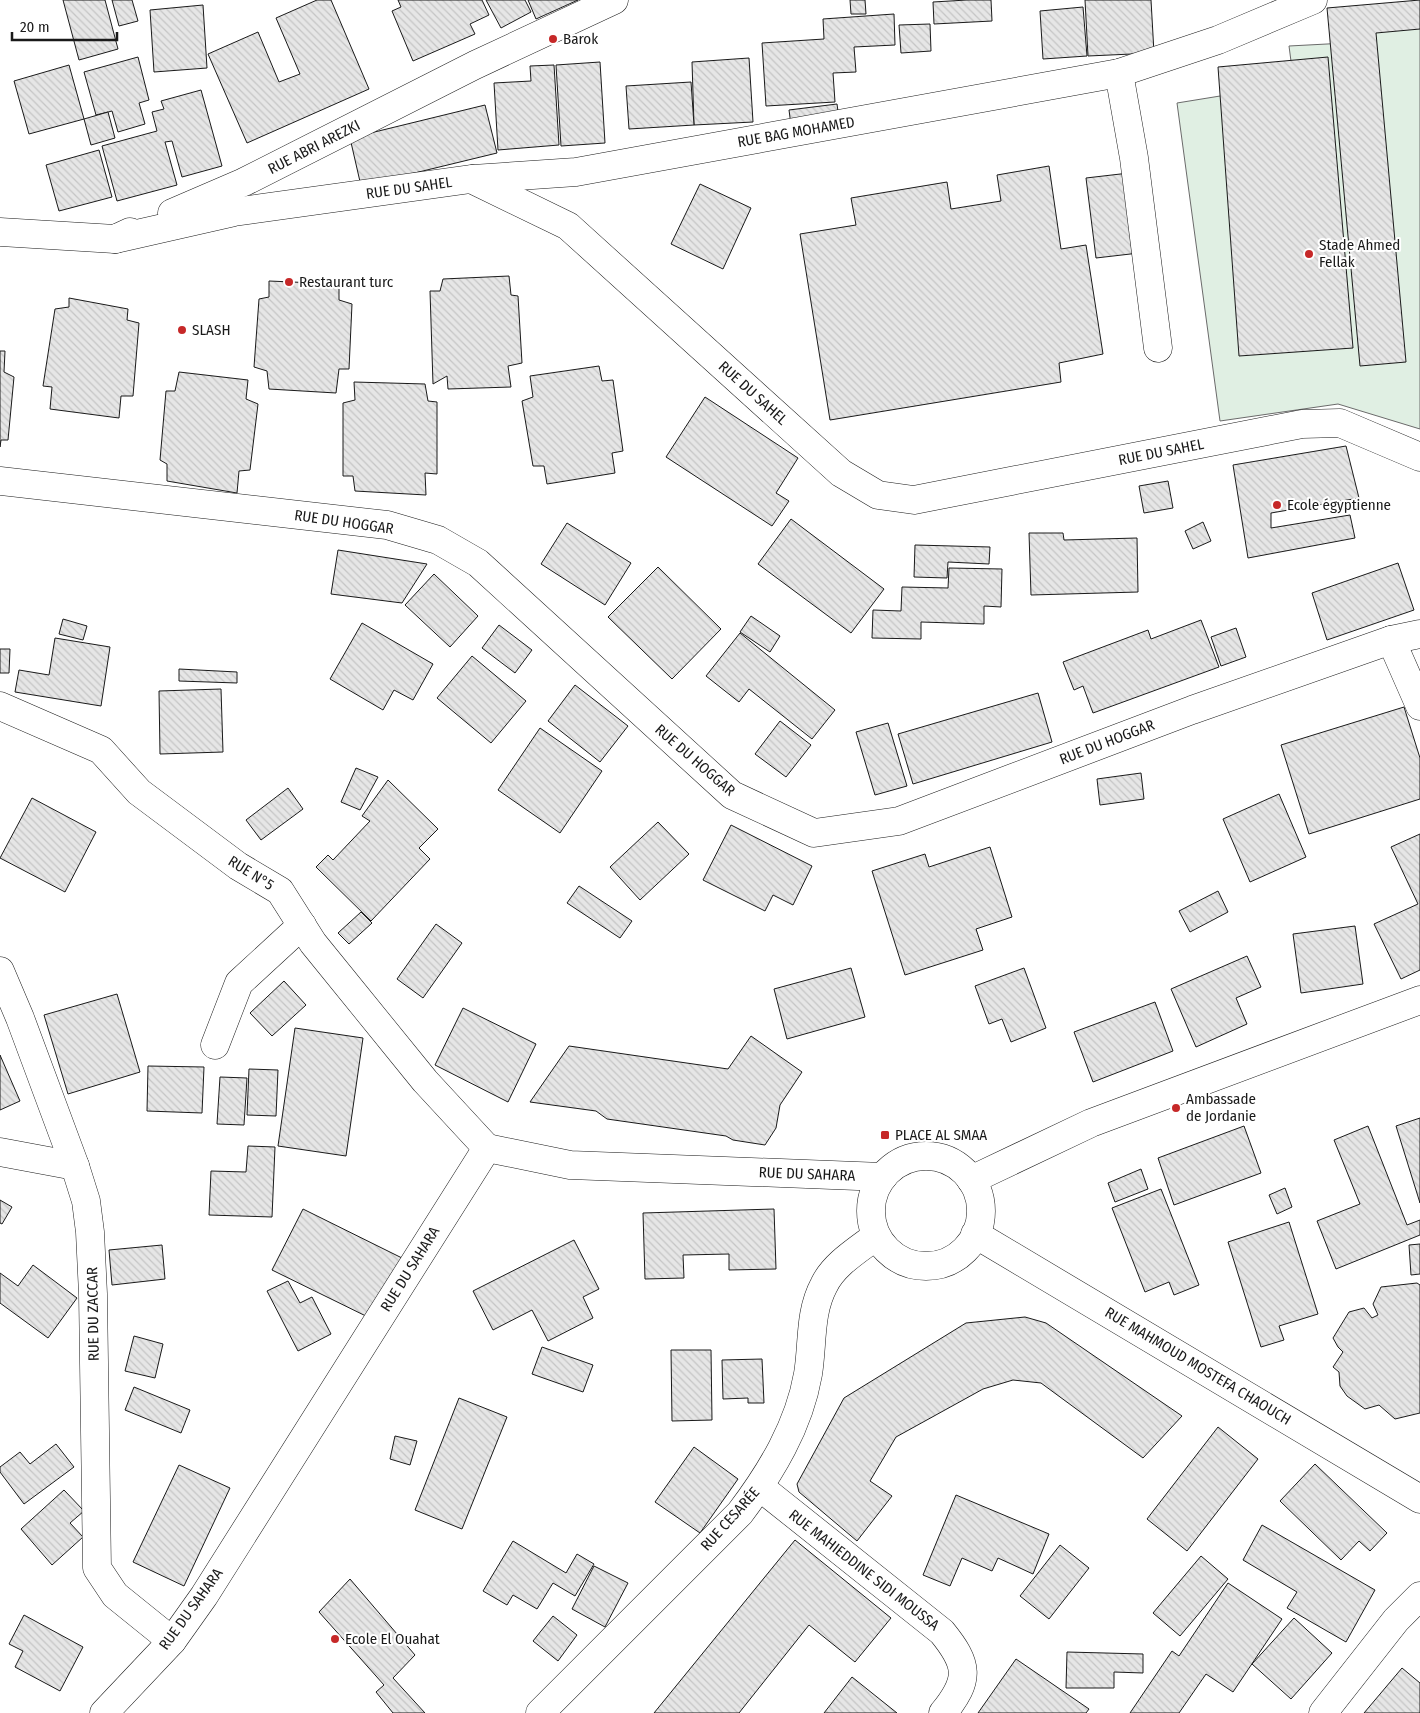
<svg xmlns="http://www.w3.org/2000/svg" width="1420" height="1713" viewBox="0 0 1420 1713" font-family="'Fira Sans Condensed',sans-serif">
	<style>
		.park { fill: #e0efe3; stroke: #6a6a6a }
		.building { fill: url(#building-back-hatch); stroke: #1a1a1a }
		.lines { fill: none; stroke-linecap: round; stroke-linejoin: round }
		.street-casing { stroke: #1a1a1a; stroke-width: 29 }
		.secondary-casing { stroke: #1a1a1a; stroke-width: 29 }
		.street { stroke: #fff; stroke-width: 28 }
		.secondary { stroke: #fff; stroke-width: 28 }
		.poi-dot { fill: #c62828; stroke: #fff; stroke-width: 2 }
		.labels { text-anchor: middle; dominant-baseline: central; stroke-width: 4; stroke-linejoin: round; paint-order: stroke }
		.poi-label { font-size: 15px; fill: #1a1a1a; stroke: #fff; text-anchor: start }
		.street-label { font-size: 15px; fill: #1a1a1a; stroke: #fff }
	</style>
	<defs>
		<pattern id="building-back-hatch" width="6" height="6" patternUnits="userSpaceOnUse" patternTransform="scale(1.25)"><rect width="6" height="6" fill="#e6e6e6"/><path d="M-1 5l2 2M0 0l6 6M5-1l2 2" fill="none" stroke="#c5c5c5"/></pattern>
	</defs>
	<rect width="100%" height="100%" fill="#fff"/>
	<polygon class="park" points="1420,8 1420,429 1338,404 1220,421 1177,103 1294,84 1289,46 1346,43"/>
	<g class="building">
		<polygon points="63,0 105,0 118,49 79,60"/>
		<polygon points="112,0 132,0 138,21 119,26"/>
		<polygon points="317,0 331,0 369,89 247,143 208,54 258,32 279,82 300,74 276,18"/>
		<polygon points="398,0 482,0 489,15 470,24 475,34 413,61 392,11 401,7"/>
		<polygon points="486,0 525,0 531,12 501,28"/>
		<polygon points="528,0 578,0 536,19"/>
		<polygon points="850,0 865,0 866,14 851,14"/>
		<polygon points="967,0 991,0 992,21 934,24 933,2"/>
		<polygon points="1085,0 1151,0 1154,53 1088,56"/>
		<polygon points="1420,0 1420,29 1376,33 1406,362 1360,366 1327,8"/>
		<polygon points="203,5 207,68 154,72 150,10"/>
		<polygon points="1083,7 1087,56 1043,59 1040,11"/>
		<polygon points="894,14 895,45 854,47 856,72 833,73 835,102 766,106 762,43 824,39 823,19"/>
		<polygon points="930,24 931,51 901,53 899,25"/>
		<polygon points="138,57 149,100 139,103 145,124 118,132 112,111 96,115 84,72"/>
		<polygon points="1328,57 1353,348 1239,356 1218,67"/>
		<polygon points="749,58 753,122 694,125 692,62"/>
		<polygon points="600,62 605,143 561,146 556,65"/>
		<polygon points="69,65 84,119 29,134 14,81"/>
		<polygon points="554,65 559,145 498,150 494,83 531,81 530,66"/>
		<polygon points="691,82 694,125 629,129 626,86"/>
		<polygon points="201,90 222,166 182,177 172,141 165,142 177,185 117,201 102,146 157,131 152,112 164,109 161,101"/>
		<polygon points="837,104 839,119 791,125 789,110"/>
		<polygon points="485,105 497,153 361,186 350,138"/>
		<polygon points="108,112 115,138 91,145 84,119"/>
		<polygon points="99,150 112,197 59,211 46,165"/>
		<polygon points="1049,166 1061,249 1086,245 1103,354 1059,363 1061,382 830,420 800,234 856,225 851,198 947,182 951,209 1001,201 997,175"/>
		<polygon points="1129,173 1139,253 1096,258 1086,178"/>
		<polygon points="700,184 751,208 723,269 671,244"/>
		<polygon points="509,276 511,295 518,296 522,363 508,366 511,387 448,389 447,376 433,384 430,291 440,291 443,279"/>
		<polygon points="269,281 339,284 339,300 352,304 349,369 339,369 336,393 269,389 267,371 254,367 259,299 269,297"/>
		<polygon points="69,298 128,309 127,320 139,323 133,396 121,396 119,418 50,409 52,387 43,386 55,309 69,307"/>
		<polygon points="0,351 5,351 4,372 14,377 8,440 1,440 0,447"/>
		<polygon points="599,366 602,381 613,380 623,451 612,453 615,473 547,484 544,466 533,466 522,401 533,397 530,376"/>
		<polygon points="179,372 248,380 246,399 258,404 250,470 239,471 237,493 167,481 167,464 160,460 166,391 175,391"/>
		<polygon points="354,382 425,384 428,401 437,402 437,474 425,473 426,495 355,491 353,476 343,476 343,403 355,400"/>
		<polygon points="705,397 798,458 776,493 789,501 772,526 666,457"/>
		<polygon points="1346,446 1359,498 1271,513 1271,528 1350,515 1355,538 1248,558 1233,465"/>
		<polygon points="1168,481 1173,508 1144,513 1139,486"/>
		<polygon points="791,519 884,589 851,633 758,564"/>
		<polygon points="1203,522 1211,541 1193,549 1185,531"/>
		<polygon points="567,523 631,563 605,605 541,564"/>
		<polygon points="1029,533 1063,533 1064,540 1137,538 1138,592 1031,595"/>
		<polygon points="915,545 990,547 989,564 948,562 947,578 914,577"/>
		<polygon points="338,550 427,564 402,603 331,594"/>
		<polygon points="1398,563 1414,610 1327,640 1312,593"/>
		<polygon points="658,567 721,629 672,679 608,617"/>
		<polygon points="949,568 1002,569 1001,607 984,606 984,624 921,622 921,639 872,638 873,610 901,611 902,587 948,588"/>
		<polygon points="434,574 478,616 450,647 405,605"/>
		<polygon points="751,616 780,636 770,652 740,632"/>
		<polygon points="63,619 87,626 83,640 59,634"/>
		<polygon points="1201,620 1219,667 1093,713 1083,686 1074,690 1063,662 1148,630 1151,639"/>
		<polygon points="362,623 433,664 413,700 394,690 383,710 330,679"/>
		<polygon points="499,625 532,650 515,673 482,648"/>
		<polygon points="1236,628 1246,657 1221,666 1211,637"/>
		<polygon points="740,633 835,710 812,739 749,689 739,702 706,676"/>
		<polygon points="55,638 110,647 101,706 15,692 19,670 49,675"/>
		<polygon points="0,649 10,649 9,673 0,673"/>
		<polygon points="472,656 526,701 491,743 437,698"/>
		<polygon points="179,669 237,672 237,683 179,681"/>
		<polygon points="575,685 628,726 600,762 548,721"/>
		<polygon points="221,689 223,752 160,754 159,691"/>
		<polygon points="1038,693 1052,742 913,784 898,734"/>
		<polygon points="1404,707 1420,758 1420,799 1309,834 1281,745"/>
		<polygon points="780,721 811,745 786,777 755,754"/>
		<polygon points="888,723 907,786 875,795 856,732"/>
		<polygon points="540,728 602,771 560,833 498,790"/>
		<polygon points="356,768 378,777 360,810 341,802"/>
		<polygon points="1141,773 1144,799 1100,805 1097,779"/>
		<polygon points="388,780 438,829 419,848 430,859 371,921 316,867 328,855 333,860 370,821 362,816"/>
		<polygon points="288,788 303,809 261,840 246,820"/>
		<polygon points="1279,794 1306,857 1250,882 1223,819"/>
		<polygon points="32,798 96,832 65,892 0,858"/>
		<polygon points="658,822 689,854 640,900 610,867"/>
		<polygon points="731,825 812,866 793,905 773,895 765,911 703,880"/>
		<polygon points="1420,834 1420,970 1401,979 1374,924 1418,904 1391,847"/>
		<polygon points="990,847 1012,917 976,929 983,950 905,975 872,871 925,854 929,867"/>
		<polygon points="579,886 632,921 620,938 567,903"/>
		<polygon points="1218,891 1228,912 1190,932 1179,911"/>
		<polygon points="361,912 372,923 349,944 338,933"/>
		<polygon points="436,924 462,943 423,998 397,979"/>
		<polygon points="1355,926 1363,984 1301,993 1293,934"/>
		<polygon points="1247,956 1261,987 1236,998 1247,1024 1196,1047 1171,989"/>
		<polygon points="851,968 865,1017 787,1039 774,989"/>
		<polygon points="1024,968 1046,1028 1011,1042 1002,1019 989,1024 975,986"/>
		<polygon points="284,981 306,1005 272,1036 250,1013"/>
		<polygon points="117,994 140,1072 68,1094 44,1015"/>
		<polygon points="1155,1002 1173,1051 1093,1082 1074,1032"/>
		<polygon points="463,1008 536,1044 508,1102 435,1065"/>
		<polygon points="295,1028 363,1038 346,1156 278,1146"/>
		<polygon points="751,1036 802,1072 780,1105 776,1128 765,1145 733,1140 726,1136 607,1119 596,1111 530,1102 569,1046 728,1069"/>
		<polygon points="0,1055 20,1101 0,1110"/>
		<polygon points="148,1066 204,1067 202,1113 147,1111"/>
		<polygon points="249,1069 278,1070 276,1116 247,1115"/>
		<polygon points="220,1077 247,1078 244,1125 217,1124"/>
		<polygon points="1420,1118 1420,1203 1396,1126"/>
		<polygon points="1244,1126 1261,1173 1174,1205 1158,1158"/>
		<polygon points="1368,1126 1407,1225 1420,1220 1420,1235 1336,1269 1317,1221 1360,1204 1334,1140"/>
		<polygon points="248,1146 275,1147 272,1217 209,1215 211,1171 246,1172"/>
		<polygon points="1141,1169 1148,1189 1115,1202 1108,1183"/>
		<polygon points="1285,1188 1292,1207 1277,1214 1269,1195"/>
		<polygon points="1161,1189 1199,1285 1174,1295 1169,1282 1145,1292 1112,1208"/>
		<polygon points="0,1200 12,1207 2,1224 0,1223"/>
		<polygon points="303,1209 404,1259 374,1320 272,1270"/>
		<polygon points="774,1209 776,1269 729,1270 729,1254 683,1255 684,1278 645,1279 643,1213"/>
		<polygon points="1289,1222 1318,1314 1279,1326 1284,1340 1261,1347 1228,1242"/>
		<polygon points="574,1240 599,1289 583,1297 593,1318 548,1341 532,1310 493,1330 473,1291"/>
		<polygon points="1420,1244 1420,1274 1411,1275 1409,1245"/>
		<polygon points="162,1245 165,1279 112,1285 109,1250"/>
		<polygon points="33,1265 77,1298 48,1338 0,1303 0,1273 18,1286"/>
		<polygon points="288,1281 300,1303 312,1297 331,1334 298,1351 267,1291"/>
		<polygon points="1417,1283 1420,1285 1420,1413 1395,1419 1379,1405 1365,1409 1347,1396 1340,1386 1339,1372 1333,1367 1343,1352 1338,1347 1333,1338 1349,1312 1364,1308 1372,1318 1378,1315 1373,1304 1381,1287"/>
		<polygon points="1025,1317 1046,1323 1182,1416 1143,1458 1041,1383 1013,1380 983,1389 896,1437 870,1481 892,1496 857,1541 799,1492 797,1484 844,1398 966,1323"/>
		<polygon points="134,1336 163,1344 155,1378 125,1371"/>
		<polygon points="542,1347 593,1365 583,1392 532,1374"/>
		<polygon points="671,1350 711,1350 712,1420 672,1421"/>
		<polygon points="762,1359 764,1403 748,1403 748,1398 723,1399 722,1360"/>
		<polygon points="134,1387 190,1410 181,1433 125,1410"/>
		<polygon points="459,1398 507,1417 462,1529 415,1510"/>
		<polygon points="1218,1427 1258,1459 1187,1551 1147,1519"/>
		<polygon points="395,1436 417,1441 410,1465 390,1459"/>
		<polygon points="56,1444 74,1467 24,1504 0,1472 0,1467 20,1452 30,1464"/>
		<polygon points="694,1447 738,1479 700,1533 655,1502"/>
		<polygon points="1315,1464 1387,1533 1370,1551 1359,1541 1341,1560 1280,1501"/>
		<polygon points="179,1465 230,1488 184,1586 133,1562"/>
		<polygon points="64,1490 84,1511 70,1523 83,1537 52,1565 21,1529"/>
		<polygon points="956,1495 1049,1534 1033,1574 998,1558 992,1571 962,1558 950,1586 923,1575"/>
		<polygon points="1262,1525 1375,1590 1346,1642 1287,1608 1297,1592 1243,1560"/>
		<polygon points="795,1540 891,1618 855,1662 809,1625 739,1713 654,1713"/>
		<polygon points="513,1541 566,1573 577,1554 594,1564 575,1596 553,1583 537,1609 513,1595 507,1605 483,1591"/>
		<polygon points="1060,1545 1089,1568 1049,1619 1020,1596"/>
		<polygon points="1201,1556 1228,1579 1180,1636 1153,1613"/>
		<polygon points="594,1566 628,1583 605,1627 572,1609"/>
		<polygon points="350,1579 415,1655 393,1678 425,1713 393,1713 376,1692 384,1685 319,1612"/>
		<polygon points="1228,1583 1282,1619 1233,1692 1206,1674 1179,1713 1130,1713 1172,1651 1179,1656"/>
		<polygon points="24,1615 83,1647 60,1691 15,1667 23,1651 9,1644"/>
		<polygon points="553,1616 577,1635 558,1661 533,1641"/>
		<polygon points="1294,1618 1332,1653 1291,1699 1252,1664"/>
		<polygon points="1067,1652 1143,1654 1143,1673 1114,1672 1114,1688 1066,1688"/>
		<polygon points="1016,1659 1089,1709 1086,1713 978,1713"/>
		<polygon points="1402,1668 1420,1683 1420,1713 1364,1713"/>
		<polygon points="852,1677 897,1713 824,1713"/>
	</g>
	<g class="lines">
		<g class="street-casing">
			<g id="street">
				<polyline points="1119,73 1134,158 1158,348"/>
				<polyline points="473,179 576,172 1119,73 1218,40 1313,0"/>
				<polyline points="172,213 244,182 475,65 614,0"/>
				<polyline points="0,232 115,239 130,232"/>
				<polyline points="115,239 234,212 471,179 568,226 841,473 878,495 914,500 1302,424 1340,423 1420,457"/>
				<polyline points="0,481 387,525 438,540 478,563 732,795 814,833 899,821 1192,710 1391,640 1420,634"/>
				<polyline points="1391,640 1420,706"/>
				<polyline points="0,706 101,750 139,792 238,866 280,891 313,943 425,1081 487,1148"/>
				<polyline points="0,971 20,1018 75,1166 86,1201 90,1232 93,1294 97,1568 115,1595 172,1641"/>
				<polyline points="215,1045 239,983 302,925"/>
				<polyline points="0,1152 75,1166"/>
				<polyline points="975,1234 1420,1499"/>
				<path d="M760,1487L942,1632C968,1664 971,1679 943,1713"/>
				<polyline points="1323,1713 1396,1620 1420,1596"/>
			</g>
		</g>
		<g class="secondary-casing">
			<g id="secondary">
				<circle cx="926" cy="1211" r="55"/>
				<polyline points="971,1180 1091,1123 1420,1000"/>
				<polyline points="104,1713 172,1641 204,1596 487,1148 570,1165 883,1177"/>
				<path d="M540,1713L740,1513C771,1472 799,1426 808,1374C813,1344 809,1313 824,1285C834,1264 858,1250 876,1236"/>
			</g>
		</g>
		<use href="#street" class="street"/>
		<use href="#secondary" class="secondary"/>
	</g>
	<g class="poi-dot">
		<circle cx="553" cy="39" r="5"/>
		<circle cx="1309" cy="254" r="5"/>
		<circle cx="289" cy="282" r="5"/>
		<circle cx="182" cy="330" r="5"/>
		<circle cx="1277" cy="505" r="5"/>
		<circle cx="1176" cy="1108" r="5"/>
		<rect x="880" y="1130" width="10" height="10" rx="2.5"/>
		<circle cx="335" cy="1639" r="5"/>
	</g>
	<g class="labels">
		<g class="poi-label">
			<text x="563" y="39">Barok</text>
			<text x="1319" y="245">Stade Ahmed<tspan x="1319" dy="17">Fellak</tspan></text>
			<text x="299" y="282">Restaurant turc</text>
			<text x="192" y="330">SLASH</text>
			<text x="1287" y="505">Ecole égyptienne</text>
			<text x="1186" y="1099">Ambassade<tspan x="1186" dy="17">de Jordanie</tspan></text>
			<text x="895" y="1135">PLACE AL SMAA</text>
			<text x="345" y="1639">Ecole El Ouahat</text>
		</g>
		<g class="street-label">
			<text transform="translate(796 132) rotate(-10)">RUE BAG MOHAMED</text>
			<text transform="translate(314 147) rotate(-27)">RUE ABRI AREZKI</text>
			<text transform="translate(409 188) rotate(-8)">RUE DU SAHEL</text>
			<text transform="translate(753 393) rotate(42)">RUE DU SAHEL</text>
			<text transform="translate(1161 452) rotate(-11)">RUE DU SAHEL</text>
			<text transform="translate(344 522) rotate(8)">RUE DU HOGGAR</text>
			<text transform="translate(1107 742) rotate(-21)">RUE DU HOGGAR</text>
			<text transform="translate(695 760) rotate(41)">RUE DU HOGGAR</text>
			<text transform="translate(251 873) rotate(32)">RUE N°5</text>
			<text transform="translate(807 1174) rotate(2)">RUE DU SAHARA</text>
			<text transform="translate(410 1269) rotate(-58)">RUE DU SAHARA</text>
			<text transform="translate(93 1314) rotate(-91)">RUE DU ZACCAR</text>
			<text transform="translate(1198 1366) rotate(31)">RUE MAHMOUD MOSTEFA CHAOUCH</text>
			<text transform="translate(730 1519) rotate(-48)">RUE CESARÉE</text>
			<text transform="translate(864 1570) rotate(38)">RUE MAHIEDDINE SIDI MOUSSA</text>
			<text transform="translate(191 1609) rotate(-54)">RUE DU SAHARA</text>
		</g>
	</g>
	<path d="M12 32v8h105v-8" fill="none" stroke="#1a1a1a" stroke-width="2.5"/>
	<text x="20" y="32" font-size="15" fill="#1a1a1a" stroke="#ffffff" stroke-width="4" paint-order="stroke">20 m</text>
</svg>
